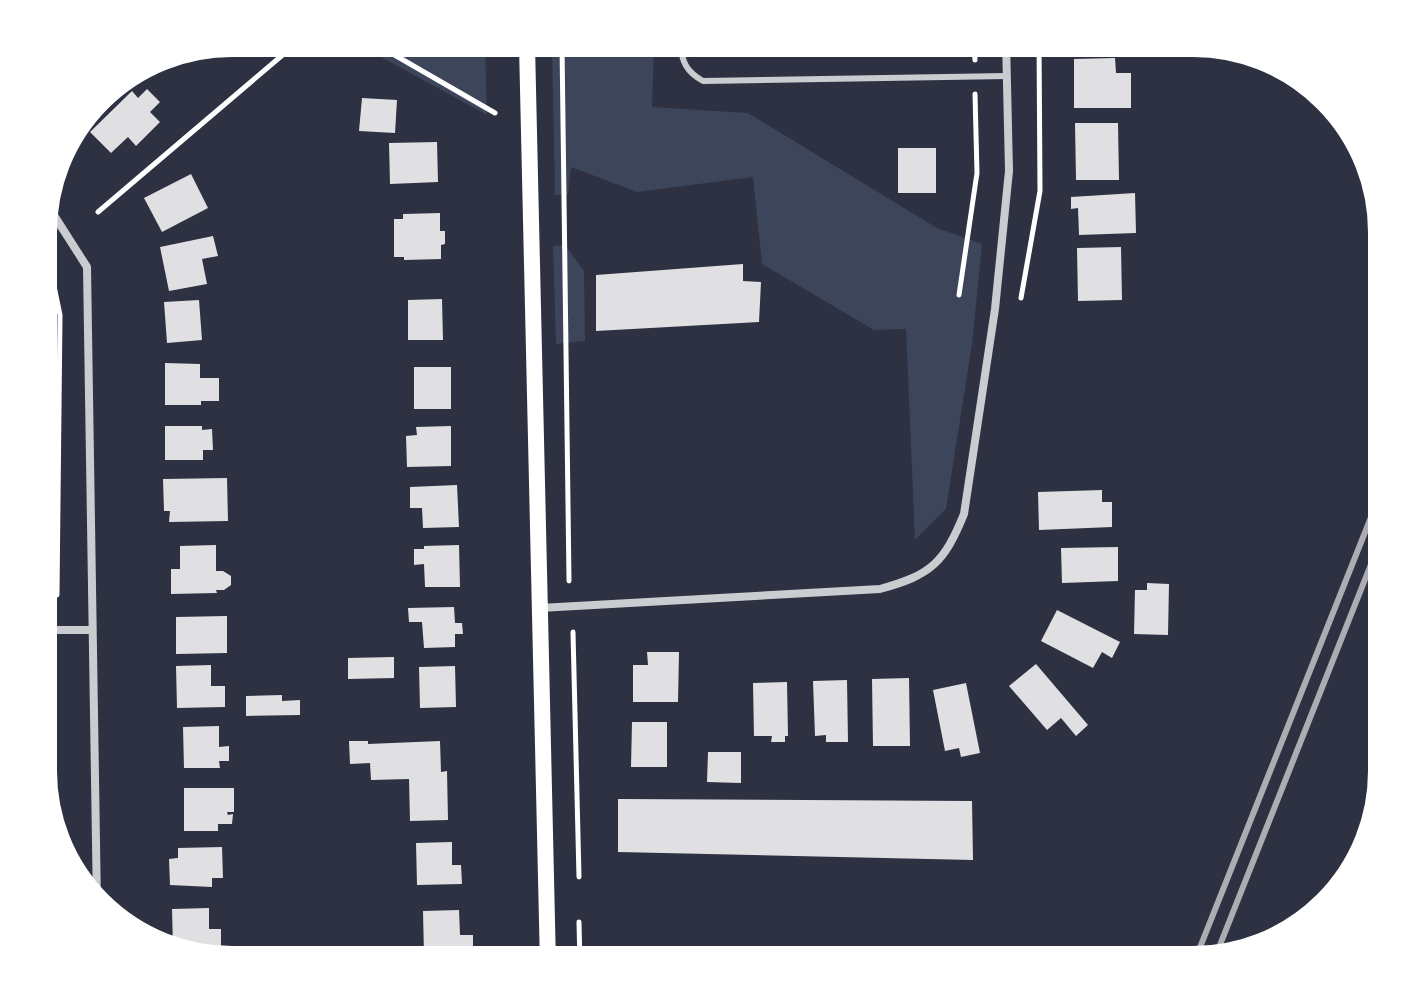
<svg xmlns="http://www.w3.org/2000/svg" width="1425" height="1003" viewBox="0 0 1425 1003" font-family="'Asap Condensed',sans-serif">
	<style>
		.green { fill: #3c4559 }
		.building { fill: #e0e0e3 }
		.lines { fill: none; stroke-linecap: round; stroke-linejoin: round }
		.path { stroke: #fff; stroke-width: 5 }
		.service { stroke: #caccd0; stroke-width: 6 }
		.minor { stroke: #caccd0; stroke-width: 8 }
		.secondary { stroke: #fff; stroke-width: 16 }
		.rail { stroke: #abadb3; stroke-width: 6 }
		.rim { fill: none; stroke: #fff; stroke-width: 10 }
	</style>
	<rect width="100%" height="100%" fill="#2d3142"/>
	<g class="green">
		<polygon points="654,44 652,107 748,113 937,228 982,244 972,344 946,509 915,540 906,329 874,330 762,264 753,177 637,192 571,167 568,195 555,195 552,45"/>
		<polygon points="485,45 487,115 363,47"/>
		<polygon points="565,245 584,271 585,341 556,344 553,246"/>
	</g>
	<g class="building">
		<polygon points="1115,58 1116,73 1131,73 1131,108 1074,108 1074,59"/>
		<polygon points="102,88 83,129 73,124"/>
		<polygon points="147,89 160,102 150,112 160,122 136,146 128,137 111,153 90,132 132,91 138,98"/>
		<polygon points="362,98 397,100 395,133 359,131"/>
		<polygon points="1075,123 1118,123 1119,180 1076,180"/>
		<polygon points="437,142 438,182 390,184 389,143"/>
		<rect x="898" y="148" width="38" height="45"/>
		<polygon points="191,174 208,208 162,232 144,198"/>
		<polygon points="1135,193 1136,233 1079,235 1078,208 1071,209 1071,197"/>
		<polygon points="440,213 440,231 445,231 445,244 441,245 441,259 404,260 404,257 394,257 394,219 403,219 403,214"/>
		<polygon points="213,236 218,256 202,259 207,284 169,291 160,247"/>
		<polygon points="1121,247 1122,300 1078,301 1077,248"/>
		<polygon points="743,264 743,281 761,282 759,322 596,331 596,275"/>
		<polygon points="442,299 443,340 408,340 408,300"/>
		<polygon points="199,300 202,340 167,343 164,302"/>
		<polygon points="165,363 200,364 200,378 219,378 219,401 201,401 201,405 165,405"/>
		<rect x="414" y="367" width="37" height="42"/>
		<polygon points="165,426 202,426 202,430 212,429 213,450 203,450 203,460 165,460"/>
		<polygon points="451,426 451,466 407,467 406,436 417,435 416,427"/>
		<polygon points="227,478 228,521 169,522 170,511 164,511 163,479"/>
		<polygon points="457,485 459,527 423,528 422,508 410,508 410,487"/>
		<polygon points="1102,490 1102,502 1112,502 1112,527 1039,530 1038,492"/>
		<polygon points="216,545 216,571 223,571 231,576 231,585 224,590 216,590 217,593 171,594 171,569 180,569 180,546"/>
		<polygon points="459,545 460,587 425,587 424,564 414,565 414,549 424,549 424,546"/>
		<polygon points="1118,547 1118,581 1062,583 1061,548"/>
		<polygon points="1147,583 1169,584 1168,635 1134,634 1135,590 1147,590"/>
		<polygon points="454,607 455,623 462,623 463,634 455,634 455,647 424,648 422,622 409,622 408,608"/>
		<polygon points="1057,610 1120,642 1112,658 1102,652 1093,668 1041,641"/>
		<polygon points="227,616 227,653 176,654 176,617"/>
		<polygon points="647,652 679,652 678,702 633,702 633,665 648,665"/>
		<polygon points="394,657 394,678 348,679 348,658"/>
		<polygon points="1036,664 1088,725 1076,736 1061,718 1047,730 1009,686"/>
		<polygon points="211,665 211,686 225,686 225,707 177,708 176,666"/>
		<polygon points="455,666 456,707 420,708 419,667"/>
		<polygon points="909,678 910,746 873,746 872,679"/>
		<polygon points="847,680 848,742 826,742 826,735 815,736 813,681"/>
		<polygon points="787,682 788,736 785,736 785,742 771,742 772,736 754,736 753,683"/>
		<polygon points="966,683 980,753 961,757 959,748 945,751 933,690"/>
		<polygon points="282,695 282,701 300,700 300,715 246,716 246,696"/>
		<polygon points="632,722 667,722 667,767 631,767"/>
		<polygon points="219,726 219,747 229,746 229,761 219,761 220,768 184,768 183,727"/>
		<polygon points="349,741 368,741 368,744 440,741 441,772 447,771 448,820 410,821 409,779 371,780 370,763 350,764"/>
		<polygon points="708,752 741,752 741,783 707,782"/>
		<polygon points="184,788 234,788 234,812 227,812 228,815 233,814 232,824 218,824 218,831 184,831"/>
		<polygon points="618,799 972,801 973,860 618,852"/>
		<polygon points="452,842 452,865 461,865 462,884 417,885 416,843"/>
		<polygon points="222,847 223,878 212,878 212,887 170,885 169,859 178,858 178,848"/>
		<polygon points="209,908 209,929 221,929 221,948 173,947 172,909"/>
		<polygon points="459,910 460,935 473,935 473,953 424,955 423,911"/>
		<polygon points="613,953 979,960 979,965 613,965"/>
	</g>
	<g class="lines">
		<g class="path">
			<polyline points="974,41 975,60"/>
			<polyline points="562,45 569,581"/>
			<polyline points="379,46 495,113"/>
			<polyline points="98,212 292,47"/>
			<polyline points="959,295 977,173 975,94"/>
			<polyline points="1021,298 1040,191 1039,40"/>
			<polyline points="40,596 57,595 60,315 48,257 40,248"/>
			<polyline points="573,632 579,877"/>
			<polyline points="579,922 580,965"/>
		</g>
		<path class="service" d="M681,43C681,62 687,72 703,81L1007,76"/>
		<g class="minor">
			<polyline points="41,203 50,209 87,267 97,906"/>
			<path d="M540,608L880,589C931,575 944,563 964,514L995,309L1009,171L1006,40"/>
			<polyline points="40,630 92,630"/>
		</g>
		<polyline class="secondary" points="527,45 548,965"/>
		<g class="rail">
			<polyline points="1214,960 1387,524"/>
			<polyline points="1193,965 1387,477"/>
		</g>
	</g>
	<path d="M0 0H1425V1003H0ZM232 52H1193A180 180 0 0 1 1373 232V771A180 180 0 0 1 1193 951H232A180 180 0 0 1 52 771V232A180 180 0 0 1 232 52Z" fill="#fff" fill-rule="evenodd"/>
	<path class="rim" d="M232 52H1193A180 180 0 0 1 1373 232V771A180 180 0 0 1 1193 951H232A180 180 0 0 1 52 771V232A180 180 0 0 1 232 52Z"/>
</svg>
